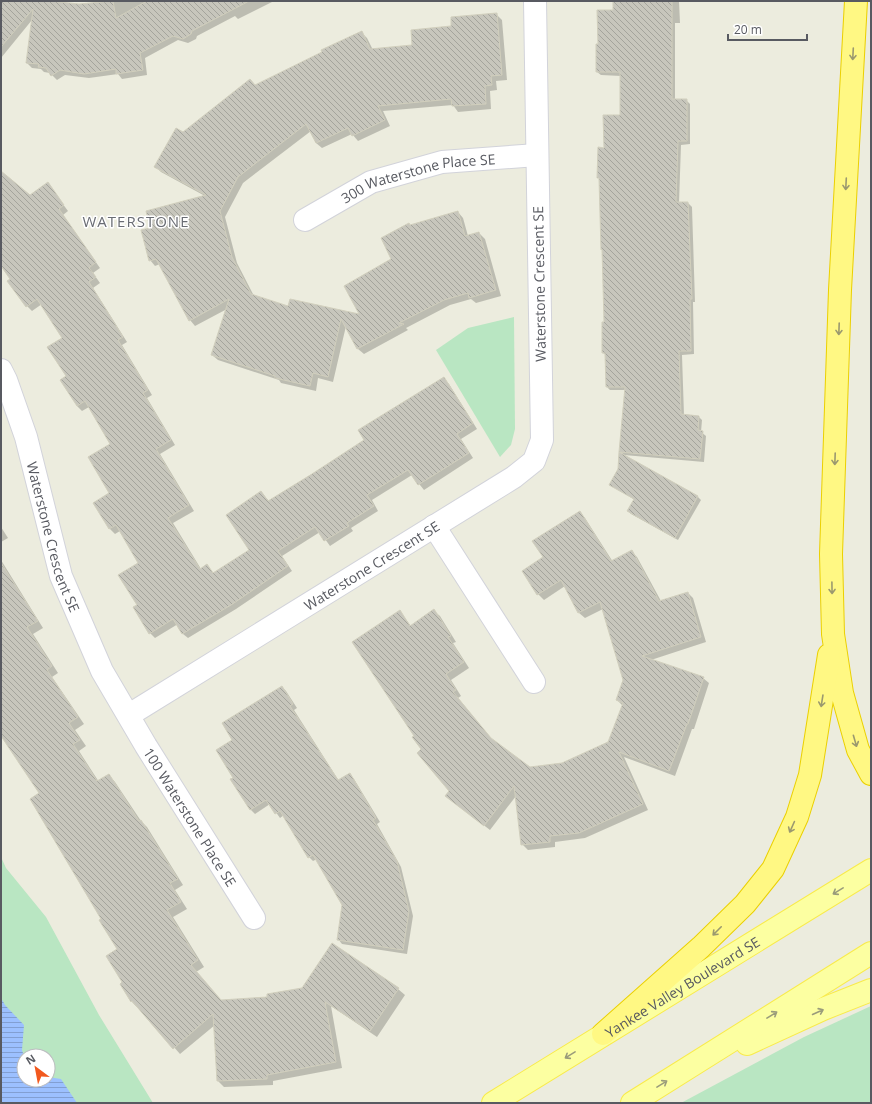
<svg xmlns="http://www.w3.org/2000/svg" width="872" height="1104" viewBox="0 0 872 1104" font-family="'Open Sans',sans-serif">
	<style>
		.green { fill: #b9e6c2; fill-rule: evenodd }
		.water { fill: url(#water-rules) }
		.shadow { fill: #0003 }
		.building { fill: url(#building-back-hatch); stroke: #d1cfbd }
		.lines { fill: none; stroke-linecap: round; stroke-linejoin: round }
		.minor-casing { stroke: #d2d3da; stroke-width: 24 }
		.major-casing { stroke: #f9eb4b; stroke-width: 24 }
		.highway-casing { stroke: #ebd000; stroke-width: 24 }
		.minor { stroke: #fff; stroke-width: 22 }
		.major { stroke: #fcffa1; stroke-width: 22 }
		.highway { stroke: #fff883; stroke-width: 22 }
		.oneway { stroke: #9b996f }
		.oneway2 { stroke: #9a9c7b }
		.labels { text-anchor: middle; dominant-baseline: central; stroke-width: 3; stroke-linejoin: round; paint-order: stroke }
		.street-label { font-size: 14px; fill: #585a61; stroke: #fff }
		.neighbourhood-label { font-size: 15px; letter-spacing: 1px; fill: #696c73; stroke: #fff }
	</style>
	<defs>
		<pattern id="water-rules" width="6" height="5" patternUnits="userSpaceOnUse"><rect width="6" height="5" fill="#9cc0ff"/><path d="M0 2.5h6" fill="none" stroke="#829fd2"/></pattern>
		<pattern id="building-back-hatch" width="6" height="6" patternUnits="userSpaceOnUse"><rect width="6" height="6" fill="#c7c6bc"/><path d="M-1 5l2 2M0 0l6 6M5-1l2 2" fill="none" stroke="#a4a49c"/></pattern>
	</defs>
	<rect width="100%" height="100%" fill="#ececde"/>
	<g class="green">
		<polygon points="514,317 515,429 511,445 500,457 436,350 468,328"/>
		<path d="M1,857L6,868L46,917L99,1015L153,1103H1ZM24,1056H48V1080H24Z"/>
		<polygon points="871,1006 871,1103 681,1103 804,1037"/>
	</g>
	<polygon class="water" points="1,998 5,1005 24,1025 22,1050 24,1056 24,1080 48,1080 48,1077 61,1079 77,1103 1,1103"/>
	<g class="shadow">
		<polygon points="1,1 42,1 79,6 112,1 274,1 238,19 235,16 197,36 196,39 188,43 178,40 145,58 147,75 122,79 118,74 89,78 65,75 57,80 50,73 44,72 41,69 32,68 27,63 32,20 1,58"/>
		<polygon points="614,1 679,1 680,23 675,23 675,100 686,100 690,104 690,144 681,145 679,203 688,203 692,207 695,302 693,302 694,354 682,355 684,415 699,417 702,420 701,432 706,436 704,462 624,455 621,452 626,390 610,390 607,387 606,355 603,353 605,323 603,251 602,249 600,180 598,177 605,149 621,116 621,76 601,75 597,72 599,45 614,11"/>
		<polygon points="496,14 502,20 507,80 496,81 497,90 490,91 491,109 458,112 453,105 383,111 390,126 358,141 352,134 322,148 316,143 311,131 243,183 225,217 237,263 254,296 289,308 360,315 410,226 458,212 463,218 468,236 479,233 485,239 501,296 476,303 471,299 450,305 406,328 408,330 364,354 358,349 346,326 333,382 318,378 316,391 281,383 279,380 218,360 212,355 227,309 195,326 190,320 160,264 155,266 150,260 152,228 205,196 161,172 156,167 183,133 255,86 323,52 361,32 367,38 373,50 413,46 452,27"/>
		<polygon points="1,172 30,196 48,184 68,211 63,215 100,268 93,273 100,283 93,288 127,342 122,345 152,395 147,398 175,445 160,454 194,511 173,523 201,569 207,565 214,574 251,551 261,492 269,501 312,474 366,440 444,379 449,384 477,429 461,439 473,458 424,490 412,475 372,500 378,511 351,528 353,531 330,546 320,532 282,556 292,571 236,609 188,638 183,634 178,624 155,638 150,633 138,605 140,563 120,531 115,534 110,529 94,503 111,493 111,444 89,407 82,411 77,406 67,377 64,338 42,304 32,311 27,306 12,279 1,264"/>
		<polygon points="620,454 698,497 701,500 678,540 631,514 628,511 635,500 611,485 619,470"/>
		<polygon points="580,512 585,518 613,562 632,552 637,557 661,601 688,593 693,598 706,642 651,660 703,678 709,683 694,729 692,729 675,776 624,757 648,810 585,838 555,842 555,847 528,850 522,844 516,796 490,830 452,801 450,791 415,736 400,612 411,626 434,611 440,616 456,642 453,643 469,668 451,680 461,696 458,698 493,741 529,768 562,764 609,743 623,706 617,700 624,680 603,609 585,618 579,613 565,586 544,600 538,594 523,571 544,558"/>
		<polygon points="1,527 8,538 1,542"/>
		<polygon points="1,560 43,628 33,634 58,673 52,677 84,724 75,730 86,746 79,751 99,782 109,775 115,782 141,821 147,827 183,885 175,890 187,909 173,917 204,967 196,972 221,1001 398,989 405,995 377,1037 331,1006 342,1068 273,1081 273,1085 224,1087 218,1081 215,1025 180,1054 139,1007 138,1008 132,1002 121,984 123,983 118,949 41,793 1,734"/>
		<polygon points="282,687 286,691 297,708 294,710 339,781 350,775 354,779 380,822 377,824 401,867 413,916 407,954 342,944 338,939 343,905 317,859 313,861 309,857 284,815 280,818 270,804 255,814 251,810 231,780 234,778 234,740"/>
	</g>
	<g class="building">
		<polygon points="1,1 50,1 79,4 113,1 116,18 147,1 249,1 192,31 191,34 183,39 173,36 140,53 143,70 116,74 116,69 84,74 60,70 51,76 46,68 38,67 39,64 26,63 33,9 1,47"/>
		<polygon points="613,1 672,1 672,99 687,99 687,141 678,141 676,202 688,202 692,299 690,299 691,351 679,351 681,414 699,416 698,430 703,431 700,459 619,452 625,387 606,387 605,353 602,353 602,322 604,322 602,249 601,250 599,178 597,178 598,147 604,148 603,115 620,115 620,72 596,72 596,44 598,44 597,10 613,10"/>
		<polygon points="497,13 502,75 491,76 492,85 485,86 486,104 452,106 451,99 378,106 385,120 352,136 348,128 316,143 306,124 238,177 220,211 232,257 251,294 288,306 290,299 359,314 344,286 391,259 381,238 409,223 410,225 458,211 465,236 479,232 496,290 469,298 468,293 444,300 399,323 404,324 357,349 341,319 328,377 313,373 310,386 275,378 275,376 211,355 229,299 189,321 156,259 149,261 141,230 150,228 146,211 206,195 154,167 176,128 183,132 250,79 255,85 322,52 321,50 362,31 370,49 412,45 411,30 451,26 451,17"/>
		<polygon points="1,171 30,195 48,182 64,205 59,209 96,262 89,268 96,277 89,282 123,337 118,340 148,390 143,393 171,440 156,449 189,505 168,518 200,569 207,564 213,573 249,550 226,515 261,491 268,501 312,474 364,440 358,430 444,377 473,423 457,434 469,453 418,485 408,470 367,495 374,506 347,523 349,526 324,541 315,527 278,551 288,566 231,605 182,634 173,619 149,634 133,607 137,605 118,575 138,563 116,525 109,529 93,503 109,493 88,457 110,444 85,401 77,406 60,380 66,376 47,347 62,338 37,299 26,307 7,281 10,279 1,266"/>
		<polygon points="619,452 698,496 675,538 627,511 634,499 609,485 618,469"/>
		<polygon points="580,511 611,561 632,550 659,601 688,592 701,637 642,656 704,677 688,724 687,724 669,771 619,752 643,804 579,833 550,836 550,842 521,845 514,786 484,826 445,796 449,791 417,753 421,749 412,737 414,736 352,642 400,610 410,626 434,609 451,636 448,637 464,662 446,674 456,690 453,692 491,738 530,767 562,763 608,742 623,703 616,700 623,680 600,602 578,613 561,580 537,595 522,571 543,557 532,541"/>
		<polygon points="1,563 38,621 27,627 52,666 47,670 78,717 69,723 80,740 73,744 97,781 109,774 139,821 141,820 178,879 170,883 181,902 167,910 198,960 191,965 221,1000 267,997 267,994 302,988 332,943 399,988 370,1031 325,1002 336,1062 267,1075 267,1079 217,1081 213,1014 173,1049 132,1001 131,1002 120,984 122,982 106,956 117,949 99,920 101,919 30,799 39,793 1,736"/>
		<polygon points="282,686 293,704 290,706 338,780 350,773 376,818 373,820 397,861 409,911 403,950 337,940 342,905 313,855 308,858 280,811 275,814 266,800 250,810 230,779 233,778 216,750 232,740 222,723"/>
	</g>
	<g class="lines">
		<g class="minor-casing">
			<g id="minor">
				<path id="s1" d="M305,220L371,182L442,162L537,155"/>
				<path id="s2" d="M1,370L6,380L26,437L61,576L102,671L146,746L254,918"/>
				<polyline points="434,526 534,682"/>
				<path id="s3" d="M129,715L514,477L534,461L542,440L535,1"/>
			</g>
		</g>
		<g class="major-casing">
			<g id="major">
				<polyline points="747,1044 823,1009 871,990"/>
				<path id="s4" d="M493,1103L871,870"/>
				<polyline points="632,1103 871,953"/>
			</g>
		</g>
		<g class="highway-casing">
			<g id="highway">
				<polyline points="856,1 840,290 831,554 833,634 842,693 858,750 871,774"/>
				<polyline points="603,1034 701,947 745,904 773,869 797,817 810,775 829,655"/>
			</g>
		</g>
		<use href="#minor" class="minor"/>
		<use href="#major" class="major"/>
		<use href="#highway" class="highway"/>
	</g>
	<defs><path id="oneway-shaft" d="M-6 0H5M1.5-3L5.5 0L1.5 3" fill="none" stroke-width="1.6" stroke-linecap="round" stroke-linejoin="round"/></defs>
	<g class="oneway">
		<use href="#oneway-shaft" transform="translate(853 54) rotate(93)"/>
		<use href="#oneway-shaft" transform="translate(846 184) rotate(93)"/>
		<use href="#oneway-shaft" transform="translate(839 329) rotate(92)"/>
		<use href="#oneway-shaft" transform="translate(835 459) rotate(92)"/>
		<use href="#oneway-shaft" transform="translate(832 588) rotate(89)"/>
		<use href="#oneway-shaft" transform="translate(822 701) rotate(99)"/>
		<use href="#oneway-shaft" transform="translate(855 741) rotate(74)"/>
		<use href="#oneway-shaft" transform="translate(792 827) rotate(114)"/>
		<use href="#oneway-shaft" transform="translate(717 931) rotate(135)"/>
	</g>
	<g class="oneway2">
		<use href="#oneway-shaft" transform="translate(838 891) rotate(149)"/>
		<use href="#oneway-shaft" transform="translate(818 1012) rotate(-24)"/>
		<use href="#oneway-shaft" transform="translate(772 1015) rotate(-32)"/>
		<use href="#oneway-shaft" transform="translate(570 1055) rotate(148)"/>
		<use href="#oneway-shaft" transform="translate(662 1084) rotate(-32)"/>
	</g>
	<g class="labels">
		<g class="street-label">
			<text stroke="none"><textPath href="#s1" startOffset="123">300 Waterstone Place SE</textPath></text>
			<text transform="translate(539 284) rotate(-91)">Waterstone Crescent SE</text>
			<text stroke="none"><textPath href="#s2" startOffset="175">Waterstone Crescent SE</textPath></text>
			<text stroke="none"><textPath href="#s3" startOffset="285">Waterstone Crescent SE</textPath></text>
			<text stroke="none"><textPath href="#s2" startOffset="489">100 Waterstone Place SE</textPath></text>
			<text stroke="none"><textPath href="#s4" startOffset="222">Yankee Valley Boulevard SE</textPath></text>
		</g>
		<g class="neighbourhood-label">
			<text x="136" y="221">WATERSTONE</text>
		</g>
	</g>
	<rect width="872" height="1104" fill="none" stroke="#585a61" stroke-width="4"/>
	<g transform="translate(36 1068) rotate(328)"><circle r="19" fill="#ffffff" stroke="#bcbdc0"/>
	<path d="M0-3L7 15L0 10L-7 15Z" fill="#f2591e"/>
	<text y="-6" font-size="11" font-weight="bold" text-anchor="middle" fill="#585a61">N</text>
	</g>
	<path d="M728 34v6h79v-6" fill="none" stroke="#585a61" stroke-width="2"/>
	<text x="734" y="34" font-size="12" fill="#585a61" stroke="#ffffff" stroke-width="3" paint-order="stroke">20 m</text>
</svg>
